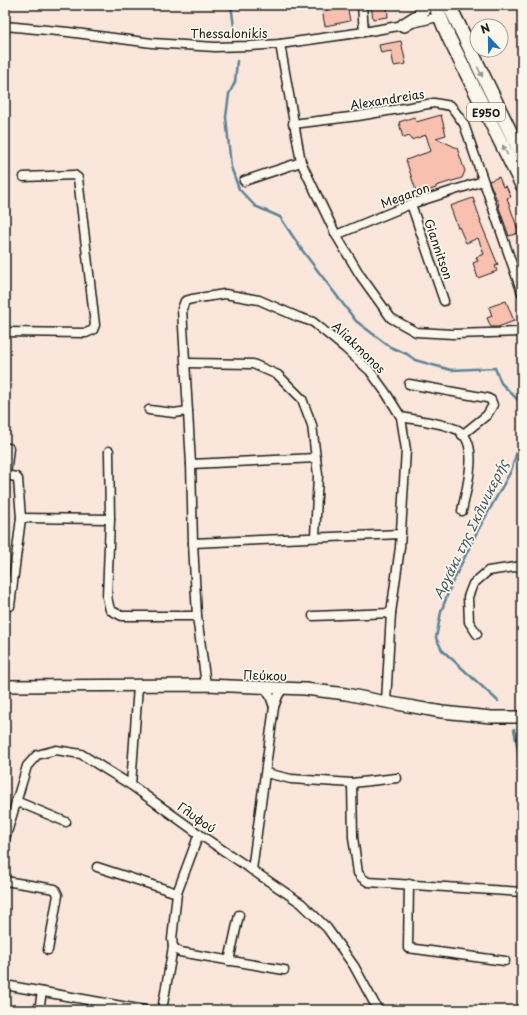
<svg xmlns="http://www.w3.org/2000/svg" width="527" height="1015" viewBox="0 0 527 1015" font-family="'Playpen Sans',sans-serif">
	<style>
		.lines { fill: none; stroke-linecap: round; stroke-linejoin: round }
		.stream { stroke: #5e8398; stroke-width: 2.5 }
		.building { fill: #f9c0af; stroke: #1c1c1c }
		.minor-casing { stroke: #1c1c1c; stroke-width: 11 }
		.secondary-casing { stroke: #1c1c1c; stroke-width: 14 }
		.primary-casing { stroke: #1c1c1c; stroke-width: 16 }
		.minor { stroke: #fbf7ec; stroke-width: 8 }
		.secondary { stroke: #fbf7ec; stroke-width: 11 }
		.primary { stroke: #fbf7ec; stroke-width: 13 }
		.oneway { fill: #97948e }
		.labels { text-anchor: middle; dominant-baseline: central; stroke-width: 3.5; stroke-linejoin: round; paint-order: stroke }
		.shield { fill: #fbf7ec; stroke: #5f5e5a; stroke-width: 1 }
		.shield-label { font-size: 11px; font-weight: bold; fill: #1c1c1c }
		.street-label { font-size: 12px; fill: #1c1c1c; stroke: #fbf7ec }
		.water-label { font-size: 13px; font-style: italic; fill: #425864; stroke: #fbf7ec }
	</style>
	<rect width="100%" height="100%" fill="#fae6da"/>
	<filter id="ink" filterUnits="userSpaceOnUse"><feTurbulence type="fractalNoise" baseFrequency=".025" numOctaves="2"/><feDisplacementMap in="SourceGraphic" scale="8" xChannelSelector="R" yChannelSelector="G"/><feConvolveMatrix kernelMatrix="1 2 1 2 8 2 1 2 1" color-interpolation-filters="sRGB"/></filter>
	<g filter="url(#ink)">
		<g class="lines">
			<g class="stream">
				<polyline points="231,5 235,34"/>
				<polyline points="237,61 235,82 229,94 226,117 231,167 239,189 255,206 280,217 302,250 356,321 390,347 407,354 415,360 451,370 495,368 501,383 521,403 522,413"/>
				<polyline points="498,701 442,650 436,638 441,612 451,585 477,532 511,471 522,435"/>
				<polyline points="514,729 522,773"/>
			</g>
		</g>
		<g class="building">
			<polygon points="331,5 347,5 350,21 325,26 322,10 331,9"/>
			<polygon points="371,5 387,5 388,17 373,19"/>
			<polygon points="401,41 406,64 394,66 391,51 381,53 379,45"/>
			<polygon points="441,115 446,135 436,138 457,148 465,171 462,178 436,186 436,188 417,194 406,160 431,151 426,135 411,140 410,136 403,138 399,122 414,117 416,122"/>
			<polygon points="499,177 503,187 506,186 511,197 507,198 519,233 509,236 498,205 499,205 489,181"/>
			<polygon points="473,198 481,221 480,221 498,265 495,266 497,271 478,278 473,263 478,261 476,257 484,254 478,238 466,243 459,227 458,228 450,206"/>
			<polygon points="506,301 514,321 498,327 491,327 487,318 492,316 489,307"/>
		</g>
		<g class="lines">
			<g class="minor-casing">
				<g id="minor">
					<polyline points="362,5 364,32"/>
					<polyline points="5,26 68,32 152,43 215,47 249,46 280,44 364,32 404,25 442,16"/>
					<polyline points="280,44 301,162 336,235 360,275 391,318 416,332 453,334 522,332"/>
					<polyline points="293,124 358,116 434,103 451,106 464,124 522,293"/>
					<polyline points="244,181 301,162"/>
					<polyline points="411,204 444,301"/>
					<polyline points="336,235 411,204 483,181"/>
					<polyline points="5,332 86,333 93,330 95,325 78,178 74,175 24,177"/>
					<polyline points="186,363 253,364 278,375 302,399 312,425 318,475 315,537"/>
					<polyline points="409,384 487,398 491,400 493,405 487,415 462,435"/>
					<polyline points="149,410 174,413 188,411"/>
					<path d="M401,417C417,420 444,423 458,430C481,444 466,489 462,511"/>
					<polyline points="109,451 110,519 107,597 110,610 122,616 197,616"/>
					<polyline points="191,464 316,458"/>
					<polyline points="5,475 16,477 18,479 21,518 10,606"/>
					<polyline points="6,475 9,448"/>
					<polyline points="21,518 110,519"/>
					<polyline points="193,543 401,534"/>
					<polyline points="313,616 391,613"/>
					<polyline points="477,634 469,622 468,597 473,584 488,571 522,566"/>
					<polyline points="206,685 197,616 193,543 191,464 182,309 185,301 192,299 225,294 259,300 298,317 313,322 346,349 370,371 386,393 401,417 406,450 400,547 391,613 386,702"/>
					<polyline points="265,688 270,696 274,707"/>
					<polyline points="266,773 291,779 352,783 397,778"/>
					<polyline points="352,783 353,837 358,873 362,878 368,882 522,892"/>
					<polyline points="131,785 138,686"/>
					<polyline points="16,801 66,822"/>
					<polyline points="5,839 27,766 37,755 56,750 81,754 131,785 199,834 301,903 327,928 354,966 378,1010"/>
					<polyline points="97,867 177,893"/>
					<polyline points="252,870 274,707 278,696 283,688"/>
					<polyline points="5,881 55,889 58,895 48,950"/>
					<polyline points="409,884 408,948 505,961"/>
					<polyline points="173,947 180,952 284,970"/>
					<polyline points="229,961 239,915"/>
					<polyline points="5,985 144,1010"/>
					<polyline points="39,1010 42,992"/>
					<polyline points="162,1010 173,947 172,939 177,893 199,834"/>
				</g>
			</g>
			<g class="secondary-casing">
				<polyline id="secondary" points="5,686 206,685 305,689 346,694 386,702 442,712 491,717 522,717"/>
			</g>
			<g class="primary-casing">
				<g id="primary">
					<polyline points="435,5 449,38 522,185"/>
					<polyline points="449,5 522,156"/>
					<polyline points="404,25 420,15 425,5"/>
				</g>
			</g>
			<use href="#minor" class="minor"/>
			<use href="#secondary" class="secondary"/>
			<use href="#primary" class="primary"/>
		</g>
		<defs><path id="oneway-solid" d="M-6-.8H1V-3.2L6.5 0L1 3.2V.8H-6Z"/></defs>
		<g class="oneway">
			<use href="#oneway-solid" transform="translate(480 72) rotate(64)"/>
			<use href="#oneway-solid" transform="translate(505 150) rotate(-116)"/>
		</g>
	</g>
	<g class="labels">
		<rect class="shield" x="467" y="103" width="38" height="18" rx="3"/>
		<g class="shield-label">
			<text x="486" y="112">E950</text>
		</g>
		<g class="street-label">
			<text x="229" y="33">Thessalonikis</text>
			<text transform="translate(387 99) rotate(-9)">Alexandreias</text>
			<text transform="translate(405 195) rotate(-20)">Megaron</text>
			<text transform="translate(439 249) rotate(71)">Giannitson</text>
			<text transform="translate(359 347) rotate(44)">Aliakmonos</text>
			<text transform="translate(265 675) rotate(2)">Πεύκου</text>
			<text transform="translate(197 817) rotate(35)">Γλυφού</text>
		</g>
		<g class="water-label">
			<text transform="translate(470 529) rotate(-64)">Αργάκι της Σκλινικερής</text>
		</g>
	</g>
	<rect width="527" height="1015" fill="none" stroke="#fbf7ec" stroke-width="20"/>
	<rect x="10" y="10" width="507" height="995" fill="none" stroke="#1c1c1c" stroke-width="1.5" filter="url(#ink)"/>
	<g transform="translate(489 38) rotate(338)"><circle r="19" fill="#fbf7ec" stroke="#a29f99"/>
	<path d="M0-3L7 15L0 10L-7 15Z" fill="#1f6fb2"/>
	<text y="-6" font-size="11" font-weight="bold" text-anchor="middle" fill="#1c1c1c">N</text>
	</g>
</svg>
